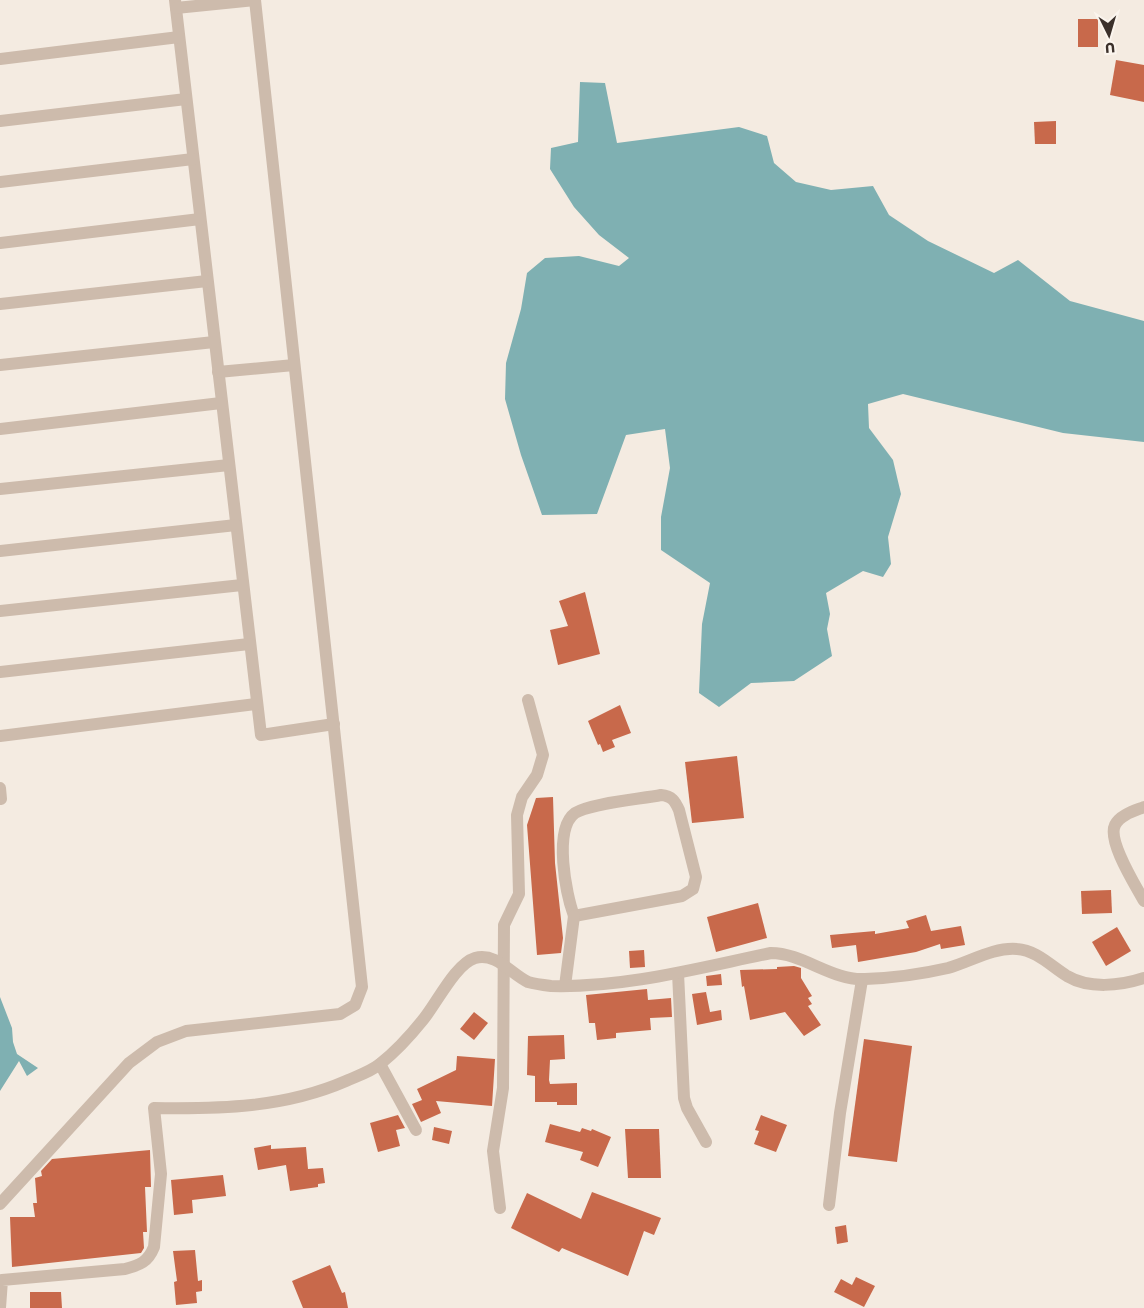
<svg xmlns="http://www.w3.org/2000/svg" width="1144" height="1308" viewBox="0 0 1144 1308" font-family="Poppins,sans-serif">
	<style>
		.water { fill: #7fb0b2 }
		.building { fill: #c8694b }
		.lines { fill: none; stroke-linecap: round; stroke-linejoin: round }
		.minor { stroke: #cdbbac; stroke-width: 12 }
	</style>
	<rect width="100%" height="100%" fill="#f4ebe1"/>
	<g class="water">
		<polygon points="580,82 605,83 617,143 739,127 767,136 774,163 796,182 831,190 873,186 889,215 928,241 994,273 1018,260 1070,301 1144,321 1144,442 1063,433 903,394 868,404 869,428 893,460 901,494 888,537 891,564 883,577 863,571 826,593 830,614 827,629 832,656 794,681 751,683 719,707 699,693 702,624 710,583 661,550 661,517 670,468 665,429 626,435 597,514 542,515 521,455 505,399 506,363 521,309 527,273 545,258 579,256 619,266 629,258 599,235 574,207 550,169 551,148 578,142"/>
		<polygon points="0,997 12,1028 13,1042 17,1054 38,1068 27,1076 19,1061 0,1091"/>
	</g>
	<g class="building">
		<rect x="1078" y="19" width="20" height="28"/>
		<polygon points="1116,60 1144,65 1144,102 1110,95"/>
		<polygon points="1056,121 1056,144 1035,144 1034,122"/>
		<polygon points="585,592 600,654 558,665 550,630 568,626 559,601"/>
		<polygon points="620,705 631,733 612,740 615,747 603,752 600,744 598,745 588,721"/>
		<polygon points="737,756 744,818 692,823 685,762"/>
		<polygon points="553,797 555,863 563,938 561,953 537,955 527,825 536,798"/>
		<polygon points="1111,890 1112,913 1082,914 1081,891"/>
		<polygon points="758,903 767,938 716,952 707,917"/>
		<polygon points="926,915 931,931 961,926 965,945 941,949 940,944 916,952 858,962 856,945 832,948 830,935 875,931 875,934 909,928 906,921"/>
		<polygon points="1117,927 1131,951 1106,966 1092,942"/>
		<polygon points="644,950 645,967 630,968 629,951"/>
		<polygon points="794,966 801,968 801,978 812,996 808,998 812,1004 808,1006 821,1025 804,1036 785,1012 750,1020 744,986 742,987 740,970 777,969 777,967"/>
		<polygon points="721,974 722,985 707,986 706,976"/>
		<polygon points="647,989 648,1000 671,998 672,1017 650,1018 651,1030 616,1033 616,1038 597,1040 595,1023 589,1023 586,995"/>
		<polygon points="706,992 710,1012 721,1010 722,1020 697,1025 692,994"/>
		<polygon points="474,1012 488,1023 474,1040 460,1029"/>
		<polygon points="564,1035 565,1059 550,1060 549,1080 550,1084 577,1083 577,1105 557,1105 557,1102 535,1102 535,1076 527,1075 528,1036"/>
		<polygon points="864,1039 912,1046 897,1162 848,1156"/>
		<polygon points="457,1056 495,1059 492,1106 436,1101 441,1113 421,1122 412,1104 422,1100 417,1089 456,1070"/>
		<polygon points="398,1115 405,1128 396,1130 400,1146 378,1152 370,1123"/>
		<polygon points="761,1115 787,1125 776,1152 754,1144 759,1131 755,1130"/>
		<polygon points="550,1124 580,1132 582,1128 591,1131 592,1129 611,1137 598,1167 580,1160 583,1152 545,1142"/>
		<polygon points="434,1127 452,1131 449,1144 432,1140"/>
		<polygon points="625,1129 659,1129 661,1178 628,1178"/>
		<polygon points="271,1145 271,1149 306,1147 308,1169 323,1168 325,1183 318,1184 318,1187 290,1191 286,1165 258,1170 254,1148"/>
		<polygon points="150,1150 151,1187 145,1187 147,1232 143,1232 144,1248 141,1253 12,1267 10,1217 35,1217 33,1203 37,1203 35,1178 42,1176 41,1171 52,1159"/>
		<polygon points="223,1175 226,1196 192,1200 193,1213 174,1215 171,1180"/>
		<polygon points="592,1192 661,1218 654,1235 644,1231 628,1276 562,1248 559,1252 511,1228 527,1193 581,1219"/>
		<polygon points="846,1225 848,1242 837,1244 835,1227"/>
		<polygon points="195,1250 198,1281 202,1280 202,1291 196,1292 197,1303 176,1305 174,1282 177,1281 173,1251"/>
		<polygon points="330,1265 342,1293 345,1292 348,1308 303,1308 292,1281"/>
		<polygon points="856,1277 875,1286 864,1307 834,1292 841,1279 852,1285"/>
		<polygon points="30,1292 61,1292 62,1308 30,1308"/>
	</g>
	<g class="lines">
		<g class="minor">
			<polyline points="175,0 261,735 334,724"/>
			<polyline points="176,8 255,0"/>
			<polyline points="0,59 179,37"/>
			<polyline points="0,121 186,99"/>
			<polyline points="0,182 193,159"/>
			<polyline points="0,243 200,219"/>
			<polyline points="0,304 207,281"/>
			<polyline points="0,365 214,342"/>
			<polyline points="218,372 294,365"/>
			<polyline points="0,429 221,403"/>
			<polyline points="0,489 229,465"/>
			<polyline points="0,551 236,525"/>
			<polyline points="0,611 242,585"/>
			<polyline points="0,672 249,644"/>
			<polyline points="0,736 256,704"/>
			<polyline points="0,788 1,799"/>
			<path d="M661,795C672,796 675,801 679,810L696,877L693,889L682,896L574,916C566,894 553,829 575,813C591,803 641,799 661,795Z"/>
			<path d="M1144,807C1134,811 1120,815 1115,825C1107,841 1136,886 1144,901"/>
			<polyline points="678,973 684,1098 687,1108 706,1142"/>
			<polyline points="565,986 574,916"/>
			<polyline points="380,1064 416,1130"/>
			<polyline points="0,1204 129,1063 157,1042 186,1031 340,1014 355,1005 362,987 255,0"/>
			<polyline points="829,1205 840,1113 862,980"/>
			<polyline points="500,1208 493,1151 503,1088 504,925 519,894 517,815 522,797 537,775 543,755 528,700"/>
			<path d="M0,1308L2,1280L125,1269C140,1265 148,1262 154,1247L161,1174L154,1108C220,1109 284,1108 346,1081C357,1076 370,1072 380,1064C395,1052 410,1036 422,1021C436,1005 455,964 475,958C496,952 511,974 528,982C535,984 543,985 551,986C625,988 698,968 771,953C803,953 832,981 865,979C892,978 922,974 948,968C970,962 993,947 1017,949C1036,950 1051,966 1067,976C1089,989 1120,986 1144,978"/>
		</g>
	</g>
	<g transform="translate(1109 35) rotate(175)" stroke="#fbf5ee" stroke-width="4" paint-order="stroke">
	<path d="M0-4L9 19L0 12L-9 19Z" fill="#3b302b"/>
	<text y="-8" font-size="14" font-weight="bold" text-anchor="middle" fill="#3b302b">U</text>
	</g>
</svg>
